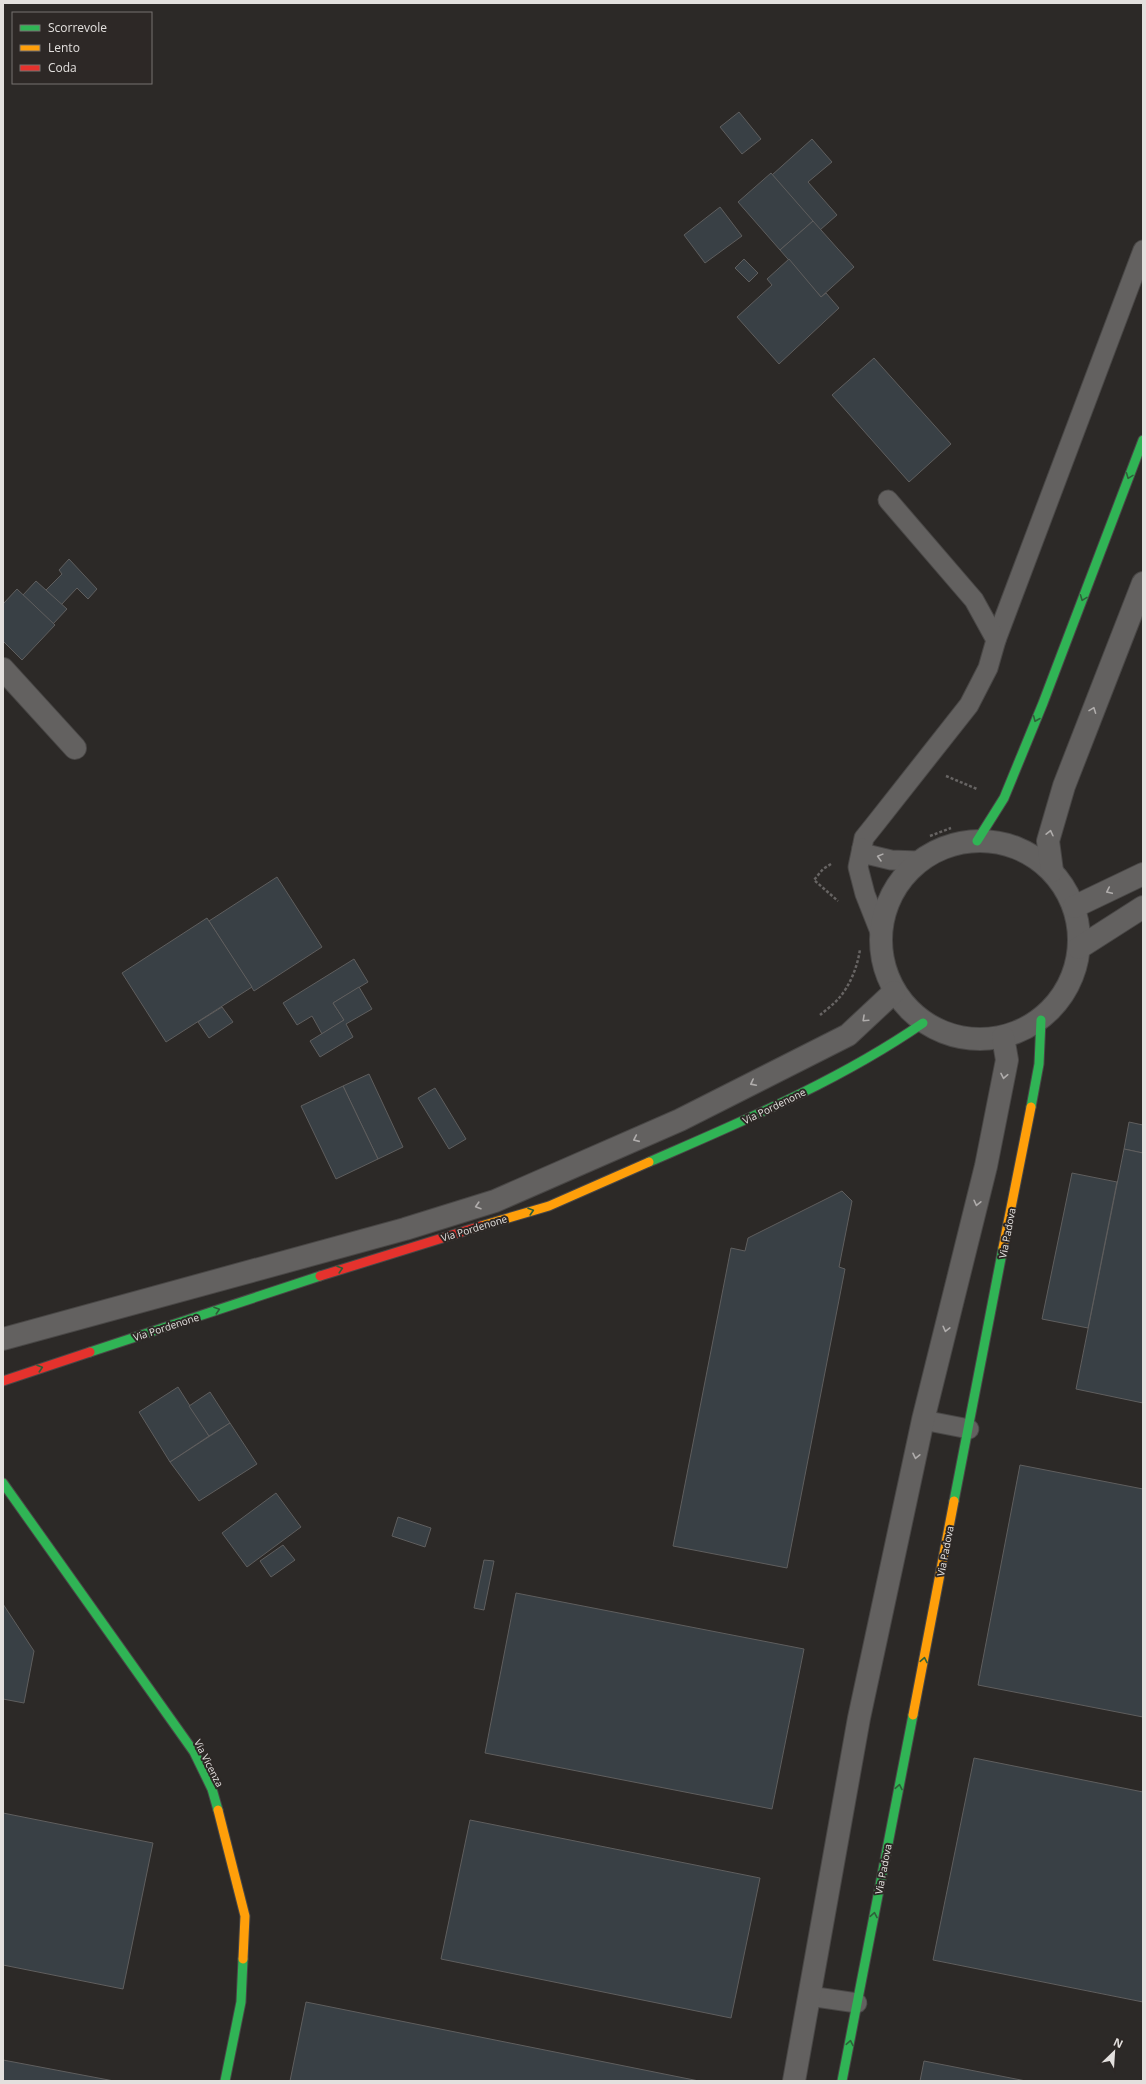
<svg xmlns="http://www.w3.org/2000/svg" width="1146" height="2084" viewBox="0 0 1146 2084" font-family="'Open Sans',sans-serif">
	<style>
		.building { fill: #394045; stroke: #5f5e5e }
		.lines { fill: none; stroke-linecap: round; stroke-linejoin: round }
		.lane-casing { stroke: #494746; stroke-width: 21 }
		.street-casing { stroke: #494746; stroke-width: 24 }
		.fast-casing { stroke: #494746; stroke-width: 11 }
		.slow-casing { stroke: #494746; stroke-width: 11 }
		.jam-casing { stroke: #494746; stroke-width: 11 }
		.path { stroke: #676463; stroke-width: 2.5; stroke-dasharray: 3 2; stroke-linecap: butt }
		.lane { stroke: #636160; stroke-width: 19 }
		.street { stroke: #636160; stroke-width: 22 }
		.fast { stroke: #30b455; stroke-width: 9 }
		.slow { stroke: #ff9f0a; stroke-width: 9 }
		.jam { stroke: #e5322d; stroke-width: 9 }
		.oneway { stroke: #2e6039 }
		.oneway2 { stroke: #b0adac }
		.labels { text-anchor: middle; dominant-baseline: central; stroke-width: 4; stroke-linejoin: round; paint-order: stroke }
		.street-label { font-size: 10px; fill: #e3e0de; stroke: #2d2826 }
	</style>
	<rect width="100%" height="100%" fill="#2c2927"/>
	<g class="building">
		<polygon points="739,112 761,139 742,154 720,127"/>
		<polygon points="812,139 832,162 808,182 837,215 820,230 772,175"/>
		<polygon points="771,173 813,221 780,250 738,202"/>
		<polygon points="720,207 742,236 705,263 684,235"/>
		<polygon points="813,221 854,267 821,297 780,250"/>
		<polygon points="744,259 758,273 749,282 735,268"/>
		<polygon points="789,259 821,297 826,293 839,308 779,364 737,317 772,285 767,279"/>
		<polygon points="874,358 951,444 909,482 832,395"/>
		<polygon points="69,559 97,589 88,599 77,588 61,605 46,590 62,574 59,570"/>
		<polygon points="36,581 67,609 53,624 23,595"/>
		<polygon points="17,589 55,625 22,660 3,641 3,604"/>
		<polygon points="277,877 322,947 254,991 209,921"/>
		<polygon points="207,918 252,987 166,1042 122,973"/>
		<polygon points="354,959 368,982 333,1003 344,1020 322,1034 312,1016 297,1025 283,1003"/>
		<polygon points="359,987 372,1009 346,1024 353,1037 320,1057 310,1041 344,1020 333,1003"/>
		<polygon points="222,1007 233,1022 209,1038 198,1022"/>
		<polygon points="369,1074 403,1147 378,1159 343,1086"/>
		<polygon points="343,1086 378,1159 336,1179 301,1106"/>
		<polygon points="435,1088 466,1139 449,1149 418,1098"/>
		<polygon points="1129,1122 1143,1125 1143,1153 1124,1149"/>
		<polygon points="1124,1149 1143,1153 1143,1403 1076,1389"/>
		<polygon points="1072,1173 1117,1182 1088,1328 1042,1319"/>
		<polygon points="842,1191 852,1201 839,1267 845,1269 787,1568 673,1546 731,1248 745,1251 748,1238"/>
		<polygon points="178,1387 209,1436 170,1462 139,1412"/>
		<polygon points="210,1392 230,1423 209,1436 189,1406"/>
		<polygon points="230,1423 257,1464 199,1501 170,1462"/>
		<polygon points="1020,1465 1143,1489 1143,1717 978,1685"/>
		<polygon points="276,1493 301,1527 247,1567 222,1533"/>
		<polygon points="398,1517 431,1528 425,1547 392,1536"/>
		<polygon points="283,1545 295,1560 271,1577 260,1561"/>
		<polygon points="484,1560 494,1561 484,1610 474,1608"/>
		<polygon points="516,1593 804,1649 772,1809 485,1753"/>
		<polygon points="3,1604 34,1651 24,1703 3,1699"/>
		<polygon points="974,1758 1143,1792 1143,2002 933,1960"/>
		<polygon points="3,1813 153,1843 123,1989 3,1965"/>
		<polygon points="470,1820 760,1878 731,2018 441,1959"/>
		<polygon points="306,2002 699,2081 290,2081"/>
		<polygon points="3,2060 114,2081 3,2081"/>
		<polygon points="924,2061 1026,2081 920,2081"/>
	</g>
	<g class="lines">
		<g class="lane-casing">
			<g id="lane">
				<polyline points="996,640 1143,250"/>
				<polyline points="862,848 864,838 876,823 969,705 988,668 996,640 974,600 888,500"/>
				<polyline points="880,932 865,894 858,867 862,848 866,854 891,860 919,861"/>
				<polyline points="923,1420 969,1429"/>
				<polyline points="809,1996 857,2003"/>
			</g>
		</g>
		<g class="street-casing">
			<g id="street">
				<polyline points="3,669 75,748"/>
				<circle cx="980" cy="940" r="99"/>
				<polyline points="1052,871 1048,841 1064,786 1143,583"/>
				<polyline points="1074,907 1143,874"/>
				<polyline points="1079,948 1143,907"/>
				<polyline points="3,1339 405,1229 495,1201 680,1120 848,1035 894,992"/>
				<polyline points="794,2081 859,1718 923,1420 986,1166 1007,1060 1003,1037"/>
			</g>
		</g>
		<g class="fast-casing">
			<g id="fast">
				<polyline points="977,841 1004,798 1043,703 1143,440"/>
				<polyline points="1031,1107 1039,1064 1041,1020"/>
				<path d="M649,1162C743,1121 839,1081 923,1023"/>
				<polyline points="90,1352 320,1276"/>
				<polyline points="3,1483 194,1752 212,1789 218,1810"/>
				<polyline points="954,1501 1003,1248"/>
				<polyline points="225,2081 241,2002 243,1959"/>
				<polyline points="842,2081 913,1715"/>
			</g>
		</g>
		<g class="slow-casing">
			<g id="slow">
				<polyline points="481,1226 549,1206 649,1162"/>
				<polyline points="1003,1248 1031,1107"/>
				<polyline points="913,1715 954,1501"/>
				<polyline points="218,1810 245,1916 243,1959"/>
			</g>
		</g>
		<g class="jam-casing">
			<g id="jam">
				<polyline points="320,1276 481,1226"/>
				<polyline points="3,1381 90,1352"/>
			</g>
		</g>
		<g class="path">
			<polyline points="946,776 977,789"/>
			<polyline points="930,836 951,828"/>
			<polyline points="831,864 823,869 814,880 838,901"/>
			<path d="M820,1015C826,1010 834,1004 839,998C850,986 858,965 860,949"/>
		</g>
		<use href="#lane" class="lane"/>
		<use href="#street" class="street"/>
		<use href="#fast" class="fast"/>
		<use href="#slow" class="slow"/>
		<use href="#jam" class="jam"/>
	</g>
	<defs><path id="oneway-chevron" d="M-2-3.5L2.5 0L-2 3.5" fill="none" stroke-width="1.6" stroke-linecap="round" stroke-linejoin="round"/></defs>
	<g class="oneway">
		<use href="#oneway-chevron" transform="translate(1129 476) rotate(111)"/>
		<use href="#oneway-chevron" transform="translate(1083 598) rotate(111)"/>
		<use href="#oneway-chevron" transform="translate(1036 719) rotate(113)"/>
		<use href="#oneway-chevron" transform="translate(531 1211) rotate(-17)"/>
		<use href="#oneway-chevron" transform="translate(340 1269) rotate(-17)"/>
		<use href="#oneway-chevron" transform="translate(217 1310) rotate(-18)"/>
		<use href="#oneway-chevron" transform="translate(40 1368) rotate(-18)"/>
		<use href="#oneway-chevron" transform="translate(924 1660) rotate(-79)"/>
		<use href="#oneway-chevron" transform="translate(899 1787) rotate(-79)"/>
		<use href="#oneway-chevron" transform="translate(874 1915) rotate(-79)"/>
		<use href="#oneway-chevron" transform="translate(850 2043) rotate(-79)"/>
	</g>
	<g class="oneway2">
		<use href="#oneway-chevron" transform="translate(1093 710) rotate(-69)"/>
		<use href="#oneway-chevron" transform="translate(1050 833) rotate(-77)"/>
		<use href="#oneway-chevron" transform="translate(880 857) rotate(-165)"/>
		<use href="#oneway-chevron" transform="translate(1109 891) rotate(155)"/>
		<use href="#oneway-chevron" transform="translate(865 1019) rotate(137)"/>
		<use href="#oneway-chevron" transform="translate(1004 1076) rotate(101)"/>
		<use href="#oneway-chevron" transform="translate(753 1083) rotate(153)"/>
		<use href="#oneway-chevron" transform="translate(636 1139) rotate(156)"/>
		<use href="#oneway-chevron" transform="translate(977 1203) rotate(103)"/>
		<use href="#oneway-chevron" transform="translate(478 1206) rotate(163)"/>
		<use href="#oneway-chevron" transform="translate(946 1329) rotate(104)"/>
		<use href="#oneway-chevron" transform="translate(916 1456) rotate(102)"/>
	</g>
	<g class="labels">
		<g class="street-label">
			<text transform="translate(774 1106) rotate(-26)">Via Pordenone</text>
			<text transform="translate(474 1228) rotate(-17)">Via Pordenone</text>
			<text transform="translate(1007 1233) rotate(-79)">Via Padova</text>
			<text transform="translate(166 1327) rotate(-18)">Via Pordenone</text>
			<text transform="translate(945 1551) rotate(-79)">Via Padova</text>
			<text transform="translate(209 1763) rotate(63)">Via Vicenza</text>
			<text transform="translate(883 1869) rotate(-79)">Via Padova</text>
		</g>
	</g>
	<rect width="1146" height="2084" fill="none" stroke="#e3e0de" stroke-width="8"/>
	<rect x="12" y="12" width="140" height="72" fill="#2d2826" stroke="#767270"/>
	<rect x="20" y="25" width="20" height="6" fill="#30b455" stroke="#767270"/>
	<text x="48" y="32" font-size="12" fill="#e3e0de">Scorrevole</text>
	<rect x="20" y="45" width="20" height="6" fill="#ff9f0a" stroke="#767270"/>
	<text x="48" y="52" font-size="12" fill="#e3e0de">Lento</text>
	<rect x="20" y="65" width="20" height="6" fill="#e5322d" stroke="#767270"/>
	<text x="48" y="72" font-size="12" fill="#e3e0de">Coda</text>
	<g transform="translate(1114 2052) rotate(25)" stroke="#2d2826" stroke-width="3" paint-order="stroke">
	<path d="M0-3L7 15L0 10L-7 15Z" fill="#e3e0de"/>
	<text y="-6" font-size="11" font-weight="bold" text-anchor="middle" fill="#e3e0de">N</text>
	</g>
</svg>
